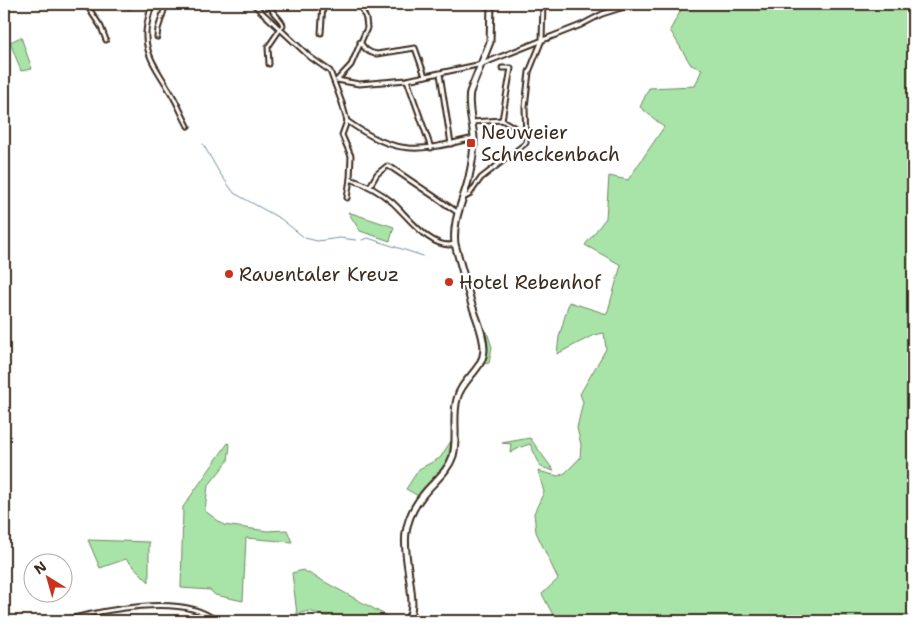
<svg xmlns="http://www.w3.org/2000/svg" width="917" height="625" viewBox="0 0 917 625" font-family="'Shantell Sans',sans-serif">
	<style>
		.green { fill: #a8e3a8; stroke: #728663 }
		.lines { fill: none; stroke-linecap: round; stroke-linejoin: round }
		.stream { stroke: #738ca0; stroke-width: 1 }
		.street-casing { stroke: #3b2a1e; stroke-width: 7 }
		.secondary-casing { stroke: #3b2a1e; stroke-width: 9 }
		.street { stroke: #fff; stroke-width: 3 }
		.secondary { stroke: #fff; stroke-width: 5 }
		.poi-dot { fill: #c8321e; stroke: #fff; stroke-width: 2 }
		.labels { text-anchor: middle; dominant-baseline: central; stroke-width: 4.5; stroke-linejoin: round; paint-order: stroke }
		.poi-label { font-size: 19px; fill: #3b2a1e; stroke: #fff; text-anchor: start }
	</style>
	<rect width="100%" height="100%" fill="#fff"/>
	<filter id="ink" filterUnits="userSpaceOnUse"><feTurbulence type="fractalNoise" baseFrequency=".02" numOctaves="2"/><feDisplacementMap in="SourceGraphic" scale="10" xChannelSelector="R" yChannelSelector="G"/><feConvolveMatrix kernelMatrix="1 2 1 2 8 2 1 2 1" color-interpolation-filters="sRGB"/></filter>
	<g filter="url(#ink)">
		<g class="green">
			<polygon points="659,4 684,4 682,9 704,4 913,4 913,621 553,621 553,615 542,594 558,579 536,532 534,513 544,492 538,471 558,476 565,473 580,458 581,445 577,428 583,402 580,394 606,349 604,333 594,335 557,354 559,337 569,302 607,314 621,265 585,245 606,218 609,176 628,180 664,127 640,107 649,88 695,86 702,69 691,65 670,30 681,10"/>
			<polygon points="21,37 32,69 21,71 10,42"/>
			<polygon points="348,212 394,227 390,241 360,231"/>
			<polygon points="487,332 492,347 489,363 483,364 486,360 484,334"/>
			<polygon points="530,438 554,471 541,467 530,444 521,447 510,453 511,444 502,443"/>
			<polygon points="451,441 448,460 420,497 406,489 419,469 440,458"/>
			<polygon points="228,443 230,445 228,461 208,486 205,511 224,525 267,531 287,530 292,542 246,538 243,601 215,595 210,590 181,588 183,507"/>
			<polygon points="88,540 149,542 149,582 126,559 100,568"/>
			<polygon points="303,570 396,621 340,621 309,611 297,614 292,573"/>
		</g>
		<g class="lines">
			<g class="stream">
				<polyline points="203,4 204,4"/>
				<polyline points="203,144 219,172 234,193 281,219 305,238 317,241 340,238 356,240"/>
				<polyline points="362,240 368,238 423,256"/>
			</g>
			<g class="street-casing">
				<g id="street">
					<polyline points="86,4 101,27 106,40"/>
					<path d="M152,4C149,15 145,27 146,38C147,58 159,72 168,88C176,100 181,113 188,126"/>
					<path d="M253,4L310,57L330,71L342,103L347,121C397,156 417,152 474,138"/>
					<polyline points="129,6 133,4"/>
					<polyline points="321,33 323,4"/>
					<polyline points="157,37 158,29 166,4"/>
					<path d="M360,42C365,49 368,53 377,54L415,48L425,76"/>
					<path d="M269,64L268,47L283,25C280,16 270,14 271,4"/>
					<polyline points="502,68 511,68 502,120"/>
					<polyline points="440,74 451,144"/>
					<polyline points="337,80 359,84 407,80 482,64 581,25 602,14 634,4"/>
					<polyline points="337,80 351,65 367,28 366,19 360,4"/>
					<polyline points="407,80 431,148"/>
					<polyline points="472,122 502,120 517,129"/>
					<path d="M350,179C366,184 379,191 392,202C407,215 431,251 455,244"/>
					<polyline points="370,186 377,174 387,166 392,168 457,212"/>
					<polyline points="347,198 350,179 351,156 342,135 347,121"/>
					<polyline points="463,198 469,195 481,178 526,143 525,107 529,72 542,40 543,4"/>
					<path d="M61,621C99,611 184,592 216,621"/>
				</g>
			</g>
			<g class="secondary-casing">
				<path id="secondary" d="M407,621L411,612L412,604C411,562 392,534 423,495C433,482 448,472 453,456C458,438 452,417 457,399C461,380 483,370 484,350C484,334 476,318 471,302C466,283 460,263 455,244C452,219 464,200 469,177C472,164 474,151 474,138C473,123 467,107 470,92L490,42L491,4"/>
			</g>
			<use href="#street" class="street"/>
			<use href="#secondary" class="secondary"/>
		</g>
	</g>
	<g class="poi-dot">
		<rect x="466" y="138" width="10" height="10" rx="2.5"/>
		<circle cx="229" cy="274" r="5"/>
		<circle cx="449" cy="282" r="5"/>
	</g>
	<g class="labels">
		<g class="poi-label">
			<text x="481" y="132">Neuweier<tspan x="481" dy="22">Schneckenbach</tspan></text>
			<text x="239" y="274">Rauentaler Kreuz</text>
			<text x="459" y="282">Hotel Rebenhof</text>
		</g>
	</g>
	<rect width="917" height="625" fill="none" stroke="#fff" stroke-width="20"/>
	<rect x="10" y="10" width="897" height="605" fill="none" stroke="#3b2a1e" stroke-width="2" filter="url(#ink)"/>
	<g transform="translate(48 578) rotate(323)"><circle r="24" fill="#ffffff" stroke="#b1aaa5"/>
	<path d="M0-4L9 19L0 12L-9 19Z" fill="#c8321e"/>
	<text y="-8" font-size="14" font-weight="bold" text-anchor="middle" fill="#3b2a1e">N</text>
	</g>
</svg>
